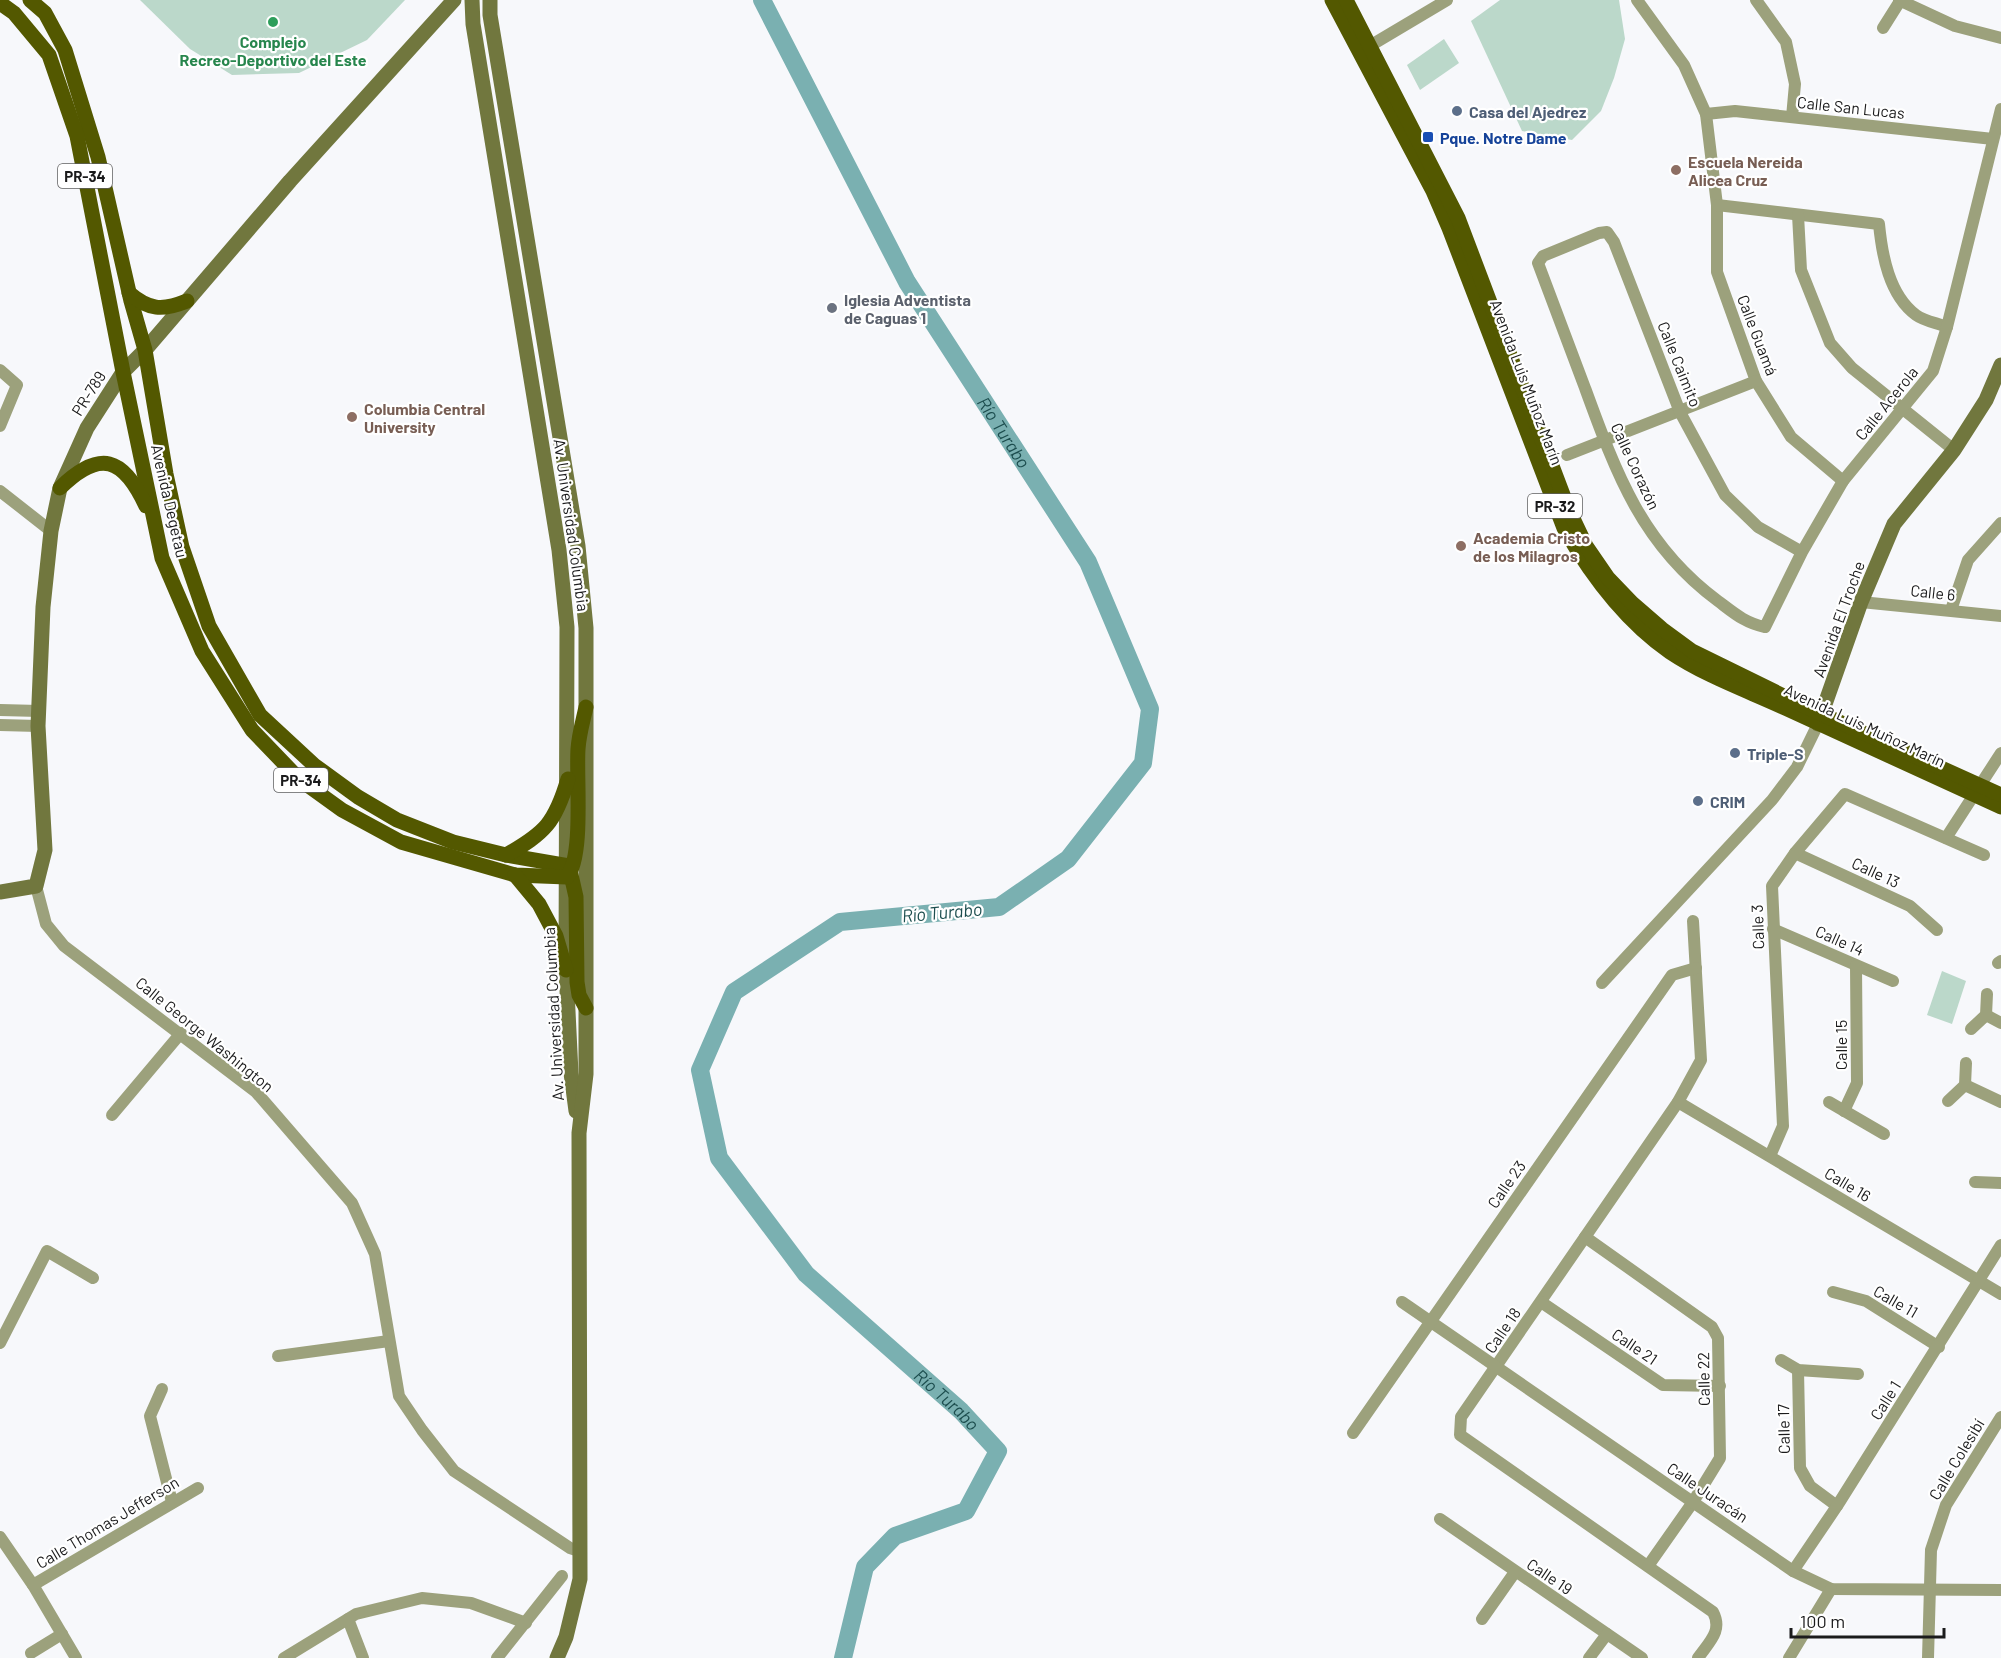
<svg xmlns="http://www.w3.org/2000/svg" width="2001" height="1658" viewBox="0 0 2001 1658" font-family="Barlow,sans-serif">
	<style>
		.green { fill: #bbd8ca }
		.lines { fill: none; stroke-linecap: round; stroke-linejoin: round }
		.river { stroke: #7ab0b1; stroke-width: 18 }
		.street { stroke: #9ca17c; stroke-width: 12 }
		.secondary { stroke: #71773e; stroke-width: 15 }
		.primary { stroke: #535800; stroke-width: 15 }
		.leisure-dot { fill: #2e9e5b; stroke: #fff; stroke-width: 2 }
		.service-dot { fill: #5c6f8a; stroke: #fff; stroke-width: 2 }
		.transit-dot { fill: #1a4fb4; stroke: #fff; stroke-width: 2 }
		.education-dot { fill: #8d6e63; stroke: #fff; stroke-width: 2 }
		.worship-dot { fill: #6b7280; stroke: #fff; stroke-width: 2 }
		.labels { text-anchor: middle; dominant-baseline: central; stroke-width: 4.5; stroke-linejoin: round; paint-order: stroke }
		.shield { fill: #fff; stroke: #5f5f60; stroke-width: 1.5 }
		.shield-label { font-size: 15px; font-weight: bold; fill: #1b1b1c }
		.leisure-label { font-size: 16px; font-weight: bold; fill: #27864d; stroke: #fff }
		.street-label { font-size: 16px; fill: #1b1b1c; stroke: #fff }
		.service-label { font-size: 16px; font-weight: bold; fill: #4e5e75; stroke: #fff; text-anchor: start }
		.transit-label { font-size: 16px; font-weight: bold; fill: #164399; stroke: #fff; text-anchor: start }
		.education-label { font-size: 16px; font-weight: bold; fill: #785e54; stroke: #fff; text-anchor: start }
		.worship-label { font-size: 16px; font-weight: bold; fill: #5b616d; stroke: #fff; text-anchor: start }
		.water-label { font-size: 18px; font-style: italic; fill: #1c4d4e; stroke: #fff }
	</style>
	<rect width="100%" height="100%" fill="#f7f8fb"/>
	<g class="green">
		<polygon points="140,0 405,0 367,40 299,73 232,75 190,49"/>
		<polygon points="1500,0 1619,0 1625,39 1614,78 1601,111 1572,140 1522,131 1471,21"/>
		<polygon points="1444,39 1459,63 1420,90 1407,65"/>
		<polygon points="1942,971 1966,981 1952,1024 1927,1015"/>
	</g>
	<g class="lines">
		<path class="river" id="s1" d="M762,0L907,282L1088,562L1150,709L1143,763L1068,859L999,907L840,922L734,992L700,1070L719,1158L806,1274L961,1411L998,1451L966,1511L895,1536L865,1567L843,1658"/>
		<g class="street">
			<polyline points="1637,0 1684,65 1706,114 1717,205 1717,272 1756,381 1791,437 1843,481"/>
			<polyline points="1756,0 1786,42 1795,84 1792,117"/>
			<polyline points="1899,0 1955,26 2001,38"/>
			<polyline points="1883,28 1900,1"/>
			<polyline points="1363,50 1447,0"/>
			<polyline points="1706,114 1735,111 1993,139"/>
			<path d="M1717,205L1879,224C1882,255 1889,295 1916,315C1924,321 1937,323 1947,327"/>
			<polyline points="1798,215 1801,270 1830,343 1852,368 1954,450"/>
			<polyline points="0,370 17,385 0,426"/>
			<polyline points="1567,455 1756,381"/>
			<polyline points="0,491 51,531"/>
			<path d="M1802,552L1758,527L1725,495L1680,412L1614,242L1607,232L1599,233L1543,256L1538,263C1554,305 1569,346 1585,388C1616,473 1642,545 1718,601C1734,613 1745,623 1765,627L1802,552L1843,481L1933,371L1947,327L2001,109"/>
			<polyline points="1861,602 2001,616"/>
			<polyline points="1951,610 1968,560 2001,523"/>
			<polyline points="0,710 39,711"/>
			<polyline points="0,725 38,726"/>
			<polyline points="1946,838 2001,753"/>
			<polyline points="1795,853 1910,906 1937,930"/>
			<polyline points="36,886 46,924 64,946 256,1092 352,1203 375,1254 399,1396 422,1430 454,1471 570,1548 579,1551"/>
			<path d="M1693,921L1701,1060L1678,1102L1461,1417L1460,1435L1713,1612C1723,1631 1709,1642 1698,1658"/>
			<polyline points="1773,929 1893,981"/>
			<polyline points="1998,963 2001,961"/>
			<polyline points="1602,983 1772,800 1797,767 1818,724"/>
			<polyline points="1986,1015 2001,1023"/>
			<polyline points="1971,1029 1986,1015 1987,994"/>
			<polyline points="1965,1085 2001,1102"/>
			<polyline points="1948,1101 1965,1085 1966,1063"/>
			<polyline points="1678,1102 2001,1294"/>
			<polyline points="1829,1102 1884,1134"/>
			<polyline points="1844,1111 1857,1083 1856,966"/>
			<polyline points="112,1115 181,1033"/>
			<polyline points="1770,1156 1783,1126 1772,886 1795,853 1845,794 1984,855"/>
			<polyline points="1975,1182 2001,1183"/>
			<polyline points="1585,1237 1712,1327 1718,1338 1720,1458 1693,1502 1648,1566"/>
			<polyline points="1833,1292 1866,1301 1939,1347"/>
			<polyline points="1402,1302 1793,1571 1831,1589 2001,1590"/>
			<polyline points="1541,1302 1663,1385 1720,1386"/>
			<polyline points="0,1343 47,1251 93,1278"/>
			<polyline points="278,1356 389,1341"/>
			<polyline points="1781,1360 1798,1370 1858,1374"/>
			<polyline points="1798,1370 1800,1468 1810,1486 1837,1506"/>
			<polyline points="162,1389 150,1416 172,1502"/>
			<polyline points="1353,1433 1672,975 1696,968"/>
			<polyline points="1440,1519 1642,1658"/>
			<polyline points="0,1537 33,1585 76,1658"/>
			<polyline points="1793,1571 1837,1506 2001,1245"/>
			<polyline points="33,1585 198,1488"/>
			<polyline points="348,1619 363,1658"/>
			<polyline points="1482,1619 1515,1572"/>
			<polyline points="31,1653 62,1634"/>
			<polyline points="284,1658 356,1614 422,1598 471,1603 526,1623"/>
			<polyline points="497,1658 562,1576"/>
			<polyline points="1589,1658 1607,1634"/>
			<polyline points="1789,1658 1831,1589"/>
			<polyline points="1928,1658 1931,1550 1946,1505 2001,1417"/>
		</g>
		<g class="secondary">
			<polyline points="472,0 473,24 559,550 567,627 566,970 571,1073 576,1111"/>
			<polyline points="490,0 490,15 578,546 586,628 586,1074 579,1133 580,1579 566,1637 557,1658"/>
			<polyline points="1818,724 1861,602 1894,524 1954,450 1986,400 2001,365"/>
			<polyline points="0,892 36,886 45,850 38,726 43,607 51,531 60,488 87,428 123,372 145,350 290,181 454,0"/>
		</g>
		<g class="primary">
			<polyline points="30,0 45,13 65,50 98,157 131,301 145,350 166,474 182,547 209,626 260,715 314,765 358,797 397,820 453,842 506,855 569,866 576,897 577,982 579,995 586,1008"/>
			<path d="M1332,0L1433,191L1449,228L1564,528C1591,575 1625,621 1670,652C1706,676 1746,690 1785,708C1857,741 1929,774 2001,807"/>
			<polyline points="1346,0 1458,218 1568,508 1586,546 1608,578 1632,603 1662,629 1692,651 1804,706 2001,795"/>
			<path d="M0,3L14,13L49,55L77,136L123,372L162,558L202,651L252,730L299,779L342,810L401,842L515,875L567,877C584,856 576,778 578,749C579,734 583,721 586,707"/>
			<path d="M129,293C149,310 162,311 187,301"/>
			<path d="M60,488C100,449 123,457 146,506"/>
			<path d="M506,855C545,833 555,823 568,779"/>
			<polyline points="515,875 539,904 556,936 566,970"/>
		</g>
	</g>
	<circle class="leisure-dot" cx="273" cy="22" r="6"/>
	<g class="service-dot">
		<circle cx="1457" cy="111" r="6"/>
		<circle cx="1735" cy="753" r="6"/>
		<circle cx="1698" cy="801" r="6"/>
	</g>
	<rect class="transit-dot" x="1422" y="131" width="12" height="12" rx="3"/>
	<g class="education-dot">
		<circle cx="1676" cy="170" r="6"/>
		<circle cx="352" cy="417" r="6"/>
		<circle cx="1461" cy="546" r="6"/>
	</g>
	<circle class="worship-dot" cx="832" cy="308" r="6"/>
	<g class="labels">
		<g class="shield">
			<rect x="58" y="164" width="54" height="24" rx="4.5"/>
			<rect x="1528" y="494" width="54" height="24" rx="4.5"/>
			<rect x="274" y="768" width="54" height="24" rx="4.5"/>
		</g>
		<g class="shield-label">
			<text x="85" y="176">PR-34</text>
			<text x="1555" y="506">PR-32</text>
			<text x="301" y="780">PR-34</text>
		</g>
		<g class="leisure-label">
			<text x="273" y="41">Complejo<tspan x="273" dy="18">Recreo-Deportivo del Este</tspan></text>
		</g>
		<g class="street-label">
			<text transform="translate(1851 107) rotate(6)">Calle San Lucas</text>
			<text transform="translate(1758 335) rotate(69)">Calle Guamá</text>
			<text transform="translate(1680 364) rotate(68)">Calle Caimito</text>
			<text transform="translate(1527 382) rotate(69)">Avenida Luis Muñoz Marín</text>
			<text transform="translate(88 393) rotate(-58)">PR-789</text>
			<text transform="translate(1886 403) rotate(-51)">Calle Acerola</text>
			<text transform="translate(1636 466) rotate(65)">Calle Corazón</text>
			<text transform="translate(170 501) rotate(77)">Avenida Degetau</text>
			<text transform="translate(572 525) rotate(82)">Av. Universidad Columbia</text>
			<text transform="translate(1933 592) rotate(6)">Calle 6</text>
			<text transform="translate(1838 619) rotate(-70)">Avenida El Troche</text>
			<text transform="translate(1865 725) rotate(25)">Avenida Luis Muñoz Marín</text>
			<text transform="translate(1876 872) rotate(25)">Calle 13</text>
			<text transform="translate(1757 927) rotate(-92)">Calle 3</text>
			<text transform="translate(1840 940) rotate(24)">Calle 14</text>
			<text transform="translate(553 1014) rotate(-93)">Av. Universidad Columbia</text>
			<text transform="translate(205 1034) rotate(39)">Calle George Washington</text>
			<text transform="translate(1840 1045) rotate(-90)">Calle 15</text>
			<text transform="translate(1506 1184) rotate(-55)">Calle 23</text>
			<text transform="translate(1848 1184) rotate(31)">Calle 16</text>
			<text transform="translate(1896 1301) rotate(30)">Calle 11</text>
			<text transform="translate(1502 1330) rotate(-56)">Calle 18</text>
			<text transform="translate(1635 1346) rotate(34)">Calle 21</text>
			<text transform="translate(1703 1379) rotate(-91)">Calle 22</text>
			<text transform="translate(1885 1400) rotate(-58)">Calle 1</text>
			<text transform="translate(1783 1429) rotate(-91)">Calle 17</text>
			<text transform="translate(1956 1459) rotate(-59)">Calle Colesibí</text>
			<text transform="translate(1708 1492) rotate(34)">Calle Juracán</text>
			<text transform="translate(107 1522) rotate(-31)">Calle Thomas Jefferson</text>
			<text transform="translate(1550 1576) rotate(34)">Calle 19</text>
		</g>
		<g class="service-label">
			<text x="1469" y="111">Casa del Ajedrez</text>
			<text x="1747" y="753">Triple-S</text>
			<text x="1710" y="801">CRIM</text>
		</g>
		<g class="transit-label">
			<text x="1440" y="137">Pque. Notre Dame</text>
		</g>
		<g class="education-label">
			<text x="1688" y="161">Escuela Nereida<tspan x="1688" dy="18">Alicea Cruz</tspan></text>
			<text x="364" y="408">Columbia Central<tspan x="364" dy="18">University</tspan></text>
			<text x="1473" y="537">Academia Cristo<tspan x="1473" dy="18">de los Milagros</tspan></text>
		</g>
		<g class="worship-label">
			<text x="844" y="299">Iglesia Adventista<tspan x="844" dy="18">de Caguas 1</tspan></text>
		</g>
		<g class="water-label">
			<text stroke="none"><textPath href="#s1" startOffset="496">Río Turabo</textPath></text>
			<text transform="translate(942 912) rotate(-5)">Río Turabo</text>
			<text stroke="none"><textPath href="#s1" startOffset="1866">Río Turabo</textPath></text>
		</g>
	</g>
	<path d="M1791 1628v9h153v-9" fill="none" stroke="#1b1b1c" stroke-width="3"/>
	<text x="1800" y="1628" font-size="18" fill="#1b1b1c" stroke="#ffffff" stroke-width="4.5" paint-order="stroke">100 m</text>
</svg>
